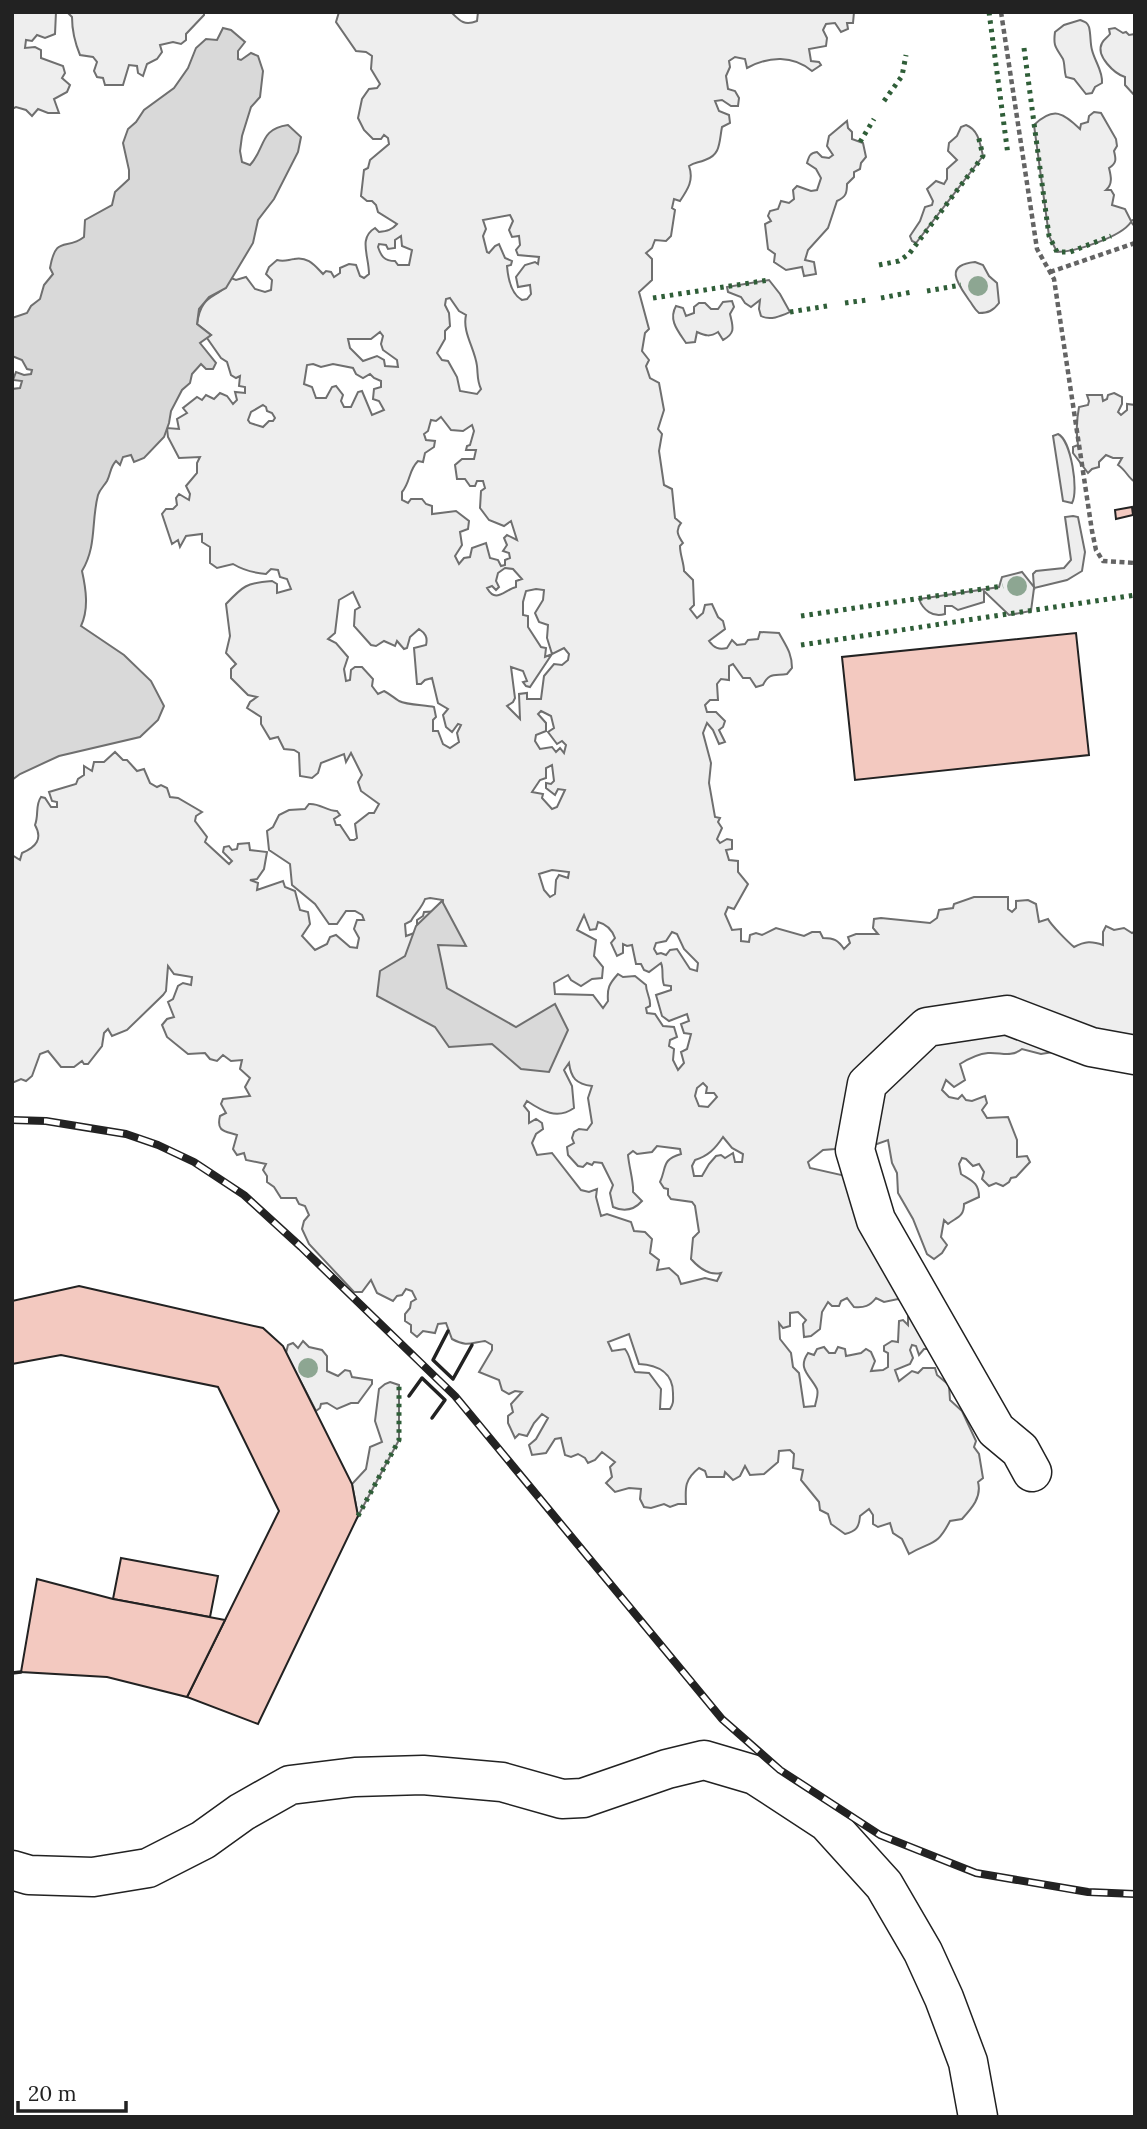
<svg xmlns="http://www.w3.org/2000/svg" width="1147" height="2129" viewBox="0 0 1147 2129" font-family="Lora,serif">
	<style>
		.green { fill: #eee; stroke: #6f6f6f; stroke-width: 2; fill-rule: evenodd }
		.water { fill: #d9d9d9; stroke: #6f6f6f; stroke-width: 2 }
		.building { fill: #f3c9c0; stroke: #222; stroke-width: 2 }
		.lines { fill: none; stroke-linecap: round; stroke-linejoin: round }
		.minor-casing { stroke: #222; stroke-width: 41 }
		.path { stroke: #646464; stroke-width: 4.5; stroke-dasharray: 5 3.5; stroke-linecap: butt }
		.minor { stroke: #fff; stroke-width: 38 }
		.rail-casing { stroke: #222; stroke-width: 8 }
		.rail { stroke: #fff; stroke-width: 5; stroke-dasharray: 16; stroke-linecap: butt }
		.hedge { stroke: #2f5e38; stroke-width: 5; stroke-dasharray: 3.5 5; stroke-linecap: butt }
		.wall { stroke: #222; stroke-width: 3.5 }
		.tree { fill: #8da692 }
	</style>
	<rect width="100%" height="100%" fill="#fff"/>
	<g class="green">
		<polygon points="12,12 56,12 55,34 45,38 37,35 32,41 26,40 25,48 35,47 41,50 41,58 63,66 65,73 62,78 70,85 67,92 54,99 59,113 48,113 38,109 32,116 26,110 16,107 12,109"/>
		<path d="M67,12H204V15L186,34V40L181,44L173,42L160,45L162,52L157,59L147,64L143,76L138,73L137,66L129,65L123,85H105L103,78L97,77L94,71L97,62L93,57L80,55C75,43 72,29 72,17Z"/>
		<path d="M339,12H451C460,21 464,26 477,21L478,12H854L853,23H847L848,29L841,32L835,23L826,24L823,30L827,38L826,46L809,49L811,61L819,62L821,65L812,71C793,55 769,56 747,68L745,59L735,57L729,61L730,67L726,76L728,89L735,91L739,98L738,106H731L722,100L715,101L719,111L729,115L730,123L722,127C719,142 721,155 705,160C698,163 695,162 689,166C694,180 688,189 680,201L674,199L672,208L675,210L671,236L666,241L655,240L652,248L646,253L652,259V280L639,292L649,329L645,333L642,351L649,360L646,366L650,378L659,383L664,410L658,429L662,434L659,451L664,485L672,489L675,518L681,523C675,530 678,536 683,543L680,546C680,555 684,563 684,571L693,580L694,605L690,609L697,618L703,613L705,605L712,604L718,617L723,621L725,629L709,641C714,648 719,650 727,648L732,640L737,645L745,644L748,640L758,639L760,632L779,633C786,646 792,653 792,668L787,674C775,676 769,672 763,685L756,687L750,678H743L733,664L729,666V680L721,679L717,684L718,700H710L705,705L707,712H716L725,721L723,727L719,730L725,742L719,744L713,730L707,723L703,733L711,763L709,783L715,817L720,818L718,822L722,828L717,839L720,843L727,839L732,840V849L726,850L729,860L738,861V872L748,884L734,909L728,907L725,914L732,930L741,929V941L749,942L750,935L756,933L762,935L776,928L804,936L812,932H820L823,938C834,938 838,940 844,949L850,943L848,937L856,934H878L873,928L874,919L881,918L930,923L937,918L939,910L953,908L954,904L974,897H1008V909L1012,912L1016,908V901L1028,900L1036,904L1039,922L1048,919C1051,925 1068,942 1074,947C1085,941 1092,941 1103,945V932L1106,926L1114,930L1124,928L1132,933L1135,931V1068L1053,1052L1041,1054L1022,1049C1010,1058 1001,1052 988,1053C977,1054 968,1059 960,1064L965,1080L954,1087L946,1080L942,1090L949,1097L958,1099L962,1095L966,1100L972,1101L985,1096L987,1103L982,1110L987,1118L1008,1117L1017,1140V1157L1027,1156L1030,1162L1016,1177L1011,1178L1009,1182L1003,1186L996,1183L989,1186L982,1179L984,1172L979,1164L973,1166L966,1159L962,1158L959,1164L961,1174C972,1181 979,1183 979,1197L964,1204C964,1217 957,1217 948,1224L944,1220L941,1237L947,1245L942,1253L934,1259L927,1254L913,1219L898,1193L897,1173L892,1163L888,1140L877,1144L841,1143L835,1149L823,1150L808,1162L810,1168L846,1176L906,1304L898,1299L884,1302L876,1298C870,1306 864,1308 854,1307L847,1298L841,1301L839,1306H832L828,1302L822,1312L820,1329L811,1336L804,1337L803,1324L806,1320L798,1312L790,1313V1326L783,1328L779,1323L780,1339L791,1353L793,1367L799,1373L804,1407L815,1406C816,1400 819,1394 817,1389C810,1375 797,1369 808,1353L814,1355L817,1349L824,1347L829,1353H835L838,1347L845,1349L846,1356L861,1353L866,1349L871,1352L875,1361L871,1371L883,1370L888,1367V1353L884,1351V1346L892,1341L898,1342L899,1321L903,1320L908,1325V1316L910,1311L930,1349H924L919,1355L916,1346L912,1345L910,1350L913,1358L910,1364L895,1370L899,1381L912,1371L918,1373L923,1368H935L937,1375L949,1385L950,1400L962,1411L976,1441L974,1447L979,1454L983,1478L978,1482C982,1497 972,1508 962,1519L950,1521C936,1548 932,1540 909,1554L902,1539L893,1533L890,1523L878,1527L873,1524V1515L869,1509L860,1516C859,1528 856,1531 845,1534L831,1524L828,1514L820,1510L819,1502L801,1480L803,1470L793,1468L794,1454L790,1450L779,1451L778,1462L764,1474L750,1475L745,1466L740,1476L733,1480L725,1472L724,1477H707L705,1471L699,1468C685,1479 685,1487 686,1504H678L670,1507L664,1504L651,1508L644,1507L640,1499L641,1489L629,1488L615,1492L606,1483L612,1477L610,1467L615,1462L602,1452L595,1460L588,1463L585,1458L578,1454L571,1457L565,1455L561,1438L555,1439L546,1453L532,1455L529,1445L536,1439L548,1418L542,1414L534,1423L527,1436L519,1434L515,1438L508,1423V1416L513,1412L511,1404L522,1392L515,1391L509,1394L502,1390L499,1380L479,1372L492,1350V1345L485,1341C470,1343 467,1347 452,1339L446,1323L438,1324L435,1333L423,1331L417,1337L411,1332V1325L405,1321V1314L410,1308L411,1302L416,1299L412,1291L406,1289L402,1295L397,1296L393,1301L377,1293L371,1280L362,1292H354L309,1244L302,1229L304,1221L309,1215L305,1206L299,1204L296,1198H281L274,1187L267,1182V1176L263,1170L266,1164L246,1160L244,1153L237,1155L233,1149L237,1135C225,1131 216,1132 220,1116L226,1113L221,1104L223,1099L250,1096L245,1087L250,1078L240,1069L242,1060L231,1061L223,1055L217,1061L210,1059L205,1053L188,1054L167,1037L162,1025L167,1019L174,1017L168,1002L173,999L178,986L183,983L191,985L192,977L174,974L168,966L166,991L163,995L127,1030L112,1036L108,1029L104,1033L102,1046L88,1064H84L82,1061L74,1067H61L48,1051L40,1054L32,1076L26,1081L21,1079L12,1083V855L20,860L22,853C36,847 43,839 35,825C39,815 35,805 41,797L45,798L51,807H57V802L52,801L49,792L76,784L78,779L84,775V766L92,771L94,762H104L115,752L123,760H127L137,771L144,769L150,783L157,787L161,785L167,788L170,797L178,798L202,812L196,816L195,821L207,837L205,842L229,864L232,861L223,852L224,847L229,846L232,850L237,849L238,844L249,843L250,850L267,852L264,869L257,879L250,880L258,883L257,890L283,881L285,887L295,891L300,910L308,912L310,924L302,936L315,950L327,944L330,937L336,935L350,947L357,948L359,938L354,929L357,920H364L362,915L355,911H346L337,924H329L315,904L292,885L290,864L269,850L267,831L273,827L279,815L289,810L305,809L309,804C320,803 326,811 337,811L340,815L334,819L336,825H340L350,840H354L357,838L355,824L369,813H374L379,804L361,791L358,782L362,775L351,753L346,762L344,754L321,763L318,773L312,778L300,776L299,753L294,750L284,749L278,737L270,739L261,724V717L247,708L250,702L257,697L248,695L231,678V669L236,664L226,653L230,636L226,604C243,586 246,583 272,581L277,584V593L291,589L287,579L280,577L278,570L271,569L266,574C255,573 243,570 233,564L217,568L210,563V547L202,542V534L186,536L180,547L178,540L172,544L162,514L166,509H173L177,505L176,498L179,494L189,500L190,494L186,486L197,473V463L200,457L179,458L168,437L167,428L179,429L177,419L187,413L183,408L197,397L202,400L206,395L214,399L220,393L227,396L233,404L237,400L235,392L245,393V387L239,386L240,376L236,378L231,375L227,362L221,358L207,338L211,335L197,324C202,289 219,302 231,278L236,280L246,277L255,289L265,292L271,290L272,280L266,274L269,267L277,260C284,262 287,260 294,259C308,256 315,266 323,274L326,271L331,272L334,277L340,273V268L349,264L356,265L360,276L364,278L369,274C369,256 358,238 375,228L379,232C387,231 392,230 397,224L378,212L376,205L372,201H367L361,196L364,170L368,168L370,160L389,144L388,138L384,135L381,139H373L364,130L358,118L362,99L369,89L377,88L380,84L371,69L372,56L366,52L356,51L336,22ZM510,215L513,221L509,230L512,237L519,236L520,245L516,250L518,255L539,257L538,264L535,262L525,265L516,277L518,287L530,285L531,294L527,299L522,300C511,294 508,278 507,266L511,265L512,261L505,258L499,244L495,246L489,253L487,252L483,236L486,229L483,220ZM401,236L402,246L412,250L409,265H398L395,261C384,261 381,256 378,247L379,244L386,245L388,249L395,248V240ZM450,298L459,311L466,315C462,332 475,349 477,366C478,375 477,381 481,389L477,394L460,391L457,377L448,361L442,360L437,353L445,339V331L450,326L449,313L445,305L446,299ZM380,332L383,336L381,344L383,350L397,360L398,367L385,366L384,360L377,356L363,361L350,348L348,339H371ZM313,364L321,367L333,364L353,368L356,374L363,378L370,374L374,378L381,381V387L374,389L373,399L379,401L384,410L372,415L362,391L358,392L351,407H344L341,401L343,395L336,386L332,387L326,398H316L312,387L304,384L307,365ZM263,405L266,407L267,411L272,413L275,418L273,421H269L263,427L250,423L248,420L251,412ZM441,417L451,430L463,431L472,425L474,431L470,445L467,446L466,450H476L474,459H462L455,465L457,479H465L470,486H475L477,481H483L485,488L481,491L480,508L489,520L504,526L511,521L517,540L507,535L504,538L507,545L503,551L509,553L510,558L505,560V565L501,566L498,560L490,558L486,543L472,548L470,557L464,558L459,564L455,556L462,545L460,532L468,529L469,521L456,511L432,514V506L426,504L422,499H411L408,503L402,500V492C411,481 408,471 418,461L423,462L425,453L434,447L435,441L426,440L424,434L428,431L431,420L436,421ZM505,568L513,569L522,579L516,581V587C504,590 496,604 487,588L492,586L496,590L499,587L496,581L498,573ZM536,589L544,590L543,600L535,613L539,622L548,625L547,638L552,654L545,657L546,648L541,647L528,627V616L523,615V602L526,591ZM353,592L360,607L355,610L354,626L371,645L376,646L384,641L395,646L397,641L404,649L407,648L410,637L419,629C425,633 428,637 426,645L414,648L417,684H421L425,680L432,678L438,703L448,709L443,715L446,727L452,732L458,724L461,725L457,733L459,742L450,748L443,744L438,731H433V720L436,717L434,707C425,705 407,705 399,701C394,698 390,694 384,691L378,694L372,686L373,679L362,667H355L351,670L350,680L346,681L344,669L348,657L336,643L328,639L335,633L339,600ZM564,648L569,654L568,660L562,665L554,664L544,676L541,699H527V693L519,694L520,719L507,706L513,702L515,698L511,667L523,671L527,681L523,682L526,686L530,687L552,654ZM541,711L551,716L554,728L548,732L557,744L562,741L566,745L564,753L560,748L556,752L552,747L540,749L535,741L536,735L546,731V723L538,714ZM552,765L554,781L551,784L546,783V788L555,795L558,789L565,790L557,807L552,809L542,798L543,794L532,792L540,780L546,778V768ZM552,870L569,872L568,878L559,875L556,880L555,894L550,897L544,890L539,874ZM430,898L443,900L442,911L424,912L423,916L417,920V932L406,936L405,924L411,921C415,913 422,908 425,899ZM584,915L590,930L596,929L598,922C606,924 612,930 615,938L611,943L617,956L623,953V944L627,946L632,945L636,964H641L644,970L649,972L661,963C664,970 661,977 664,985L671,986V990L656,995L662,1016L669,1021L687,1014L689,1021L681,1024L684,1033L691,1034L687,1049L681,1052L684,1063L678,1070L673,1060L674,1049L669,1046L670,1040L677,1037L674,1027L663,1026L655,1014L647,1013L646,1008L650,1006C651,998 646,993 646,985L635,976L623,977L618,974C609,984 607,988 608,1001L603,1008L593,995L555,994L554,983L568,975L571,980L581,986L592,979L602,978L603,967L594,956L596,940L577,930ZM672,932L677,934L684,949L698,963L697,971L690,969L677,949L670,950L666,955L661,953L657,954L654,949L656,943L666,941ZM569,1063C571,1078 576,1084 592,1086L588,1098L592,1123L587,1130L579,1129L574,1132L572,1138L574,1143L567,1147L568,1155L578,1166L583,1167L587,1163L592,1165L594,1162L602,1163L613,1185L610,1193L613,1207C624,1212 634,1210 642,1201L633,1192C634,1183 629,1167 628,1155L633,1151L637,1154L652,1152L657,1146L680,1149L681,1154C661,1160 667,1167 660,1182L664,1188L668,1189V1195L671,1199L692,1202L695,1206L699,1232L693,1238L691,1259C699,1268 709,1276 721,1273L717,1281L705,1278L681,1284L678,1276L669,1268L657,1270L659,1260L650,1253L652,1239L645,1232L634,1231L631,1222L607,1214L601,1216L596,1197L597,1189L589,1192L581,1190L552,1153L537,1155L532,1143L536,1134L543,1129L542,1123L536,1119L529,1123V1112L524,1106L527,1101C542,1111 557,1120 574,1108L572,1086L564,1070ZM703,1083L707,1087L706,1093H714L717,1097L708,1107L699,1106L695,1096L697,1088ZM723,1137L732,1148L743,1154L742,1162H735L733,1153L725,1158L721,1155L716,1156L709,1164L702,1176H694L692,1166L695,1160C708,1156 715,1149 723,1137ZM629,1334L639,1364C658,1365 673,1373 673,1393C673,1400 674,1403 670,1409H660L661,1389L649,1373L635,1372C630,1364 631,1357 625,1349L612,1351L608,1342Z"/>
		<path d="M1080,20C1085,22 1087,22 1089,27C1091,35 1090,43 1092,50C1095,62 1103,71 1102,83L1095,87L1092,93L1086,94L1074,79L1066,77C1064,71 1065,64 1063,59C1056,47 1053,47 1055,32L1064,25Z"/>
		<path d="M1115,28L1123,33L1126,32L1129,35L1135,34V96L1125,85V77C1115,74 1095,56 1102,43C1104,39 1108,37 1110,34L1109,29Z"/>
		<path d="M1094,112L1101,113L1116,139L1117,146L1114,151C1116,159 1117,163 1109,168C1111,176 1113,184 1106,190H1111L1114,195L1112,205L1125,209L1131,221L1135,219V227L1131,222C1121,237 1075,252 1057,252L1049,236L1034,125C1054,106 1063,113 1080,129L1081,124L1088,122L1089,116Z"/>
		<path d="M847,121L848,128L852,132V139L863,143L866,157L861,163L860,169L854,172V177L847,184C847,193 846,197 837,201L828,228L808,250L805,260L814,262L816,274L804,276L802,267L786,270L774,262L775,254L768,249L765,224L771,221L768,216L770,211L778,209L781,201L789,203L794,199L793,190L797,186L811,191L817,190L821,178L816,169L807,163C809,156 810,153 817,152L822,157L829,158L833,155L827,146L829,136Z"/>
		<path d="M966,125C979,130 980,144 983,156L916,243L912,241L910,236L920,221L925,207L932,205L933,201L927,189L936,181L944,184L947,179V169L957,160L948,151L949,143L957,136L961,127Z"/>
		<path d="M975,262L983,265L989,276L997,283L999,303C993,311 988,313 979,313C974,309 973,305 969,300C958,284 943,265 975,262Z"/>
		<path d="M769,280L780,294L790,312C781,316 770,321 761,316L759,309L760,300L751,307L745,303L741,297L728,292L727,287Z"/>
		<path d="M732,301L734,307L730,314C733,327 736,333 723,340L718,332C710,337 706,336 697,332L695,342L686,343C678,331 668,320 676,306L683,308L686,316L694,313V307L699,303H705L711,309H718L723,302Z"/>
		<path d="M1114,393L1122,397V404L1118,412L1121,415L1127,410V404L1135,405V482C1128,478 1126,470 1118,465L1122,458H1113L1106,455L1099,462V467L1092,469L1088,473L1073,453V447L1078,445C1076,433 1077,418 1079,407L1088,405L1089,401L1087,395H1102L1103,401L1107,399L1108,395Z"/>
		<path d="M1058,434C1071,440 1079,491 1072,503L1063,501L1053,436Z"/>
		<path d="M1073,516L1078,517L1085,552L1082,571L1067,580L1034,588L1031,611L1009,615L984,591V602L958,610L952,606H945V614C933,618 923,610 919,599L999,587L1002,577L1022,572L1034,587L1033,574L1036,571L1064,568L1071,560L1065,517Z"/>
		<polygon points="303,1341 309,1347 322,1350 327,1356 327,1371 338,1376 345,1370 350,1371 352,1377 372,1380 372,1384 358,1403 351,1403 337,1409 327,1403 321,1404 320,1408 316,1411 286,1353 288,1345 293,1343 298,1348"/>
		<polygon points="390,1382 399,1385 399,1440 358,1516 352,1484 366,1469 370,1447 382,1442 375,1421 379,1389 385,1384"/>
	</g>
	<g class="water">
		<path d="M223,28L231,30L245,42L238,51V59L241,60L251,53L258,56L263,71L260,97L251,107L242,136L240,151L242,162L250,165C266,148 259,129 288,125L301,137L298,152L274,199L258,220L253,243L226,288L209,297L199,309L197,324L211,335L200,343L216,363L213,369H206L201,364L192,374L190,383L182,390L171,411L169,423L164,437L144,458L134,462L131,455L123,457L120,465L116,461C110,467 111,473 107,481C104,486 100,489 98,495C91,522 97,546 82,571C86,589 89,609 81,626L124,655L151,681L164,706L158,720L140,737L59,756L20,774L12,780V389L20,388L22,381L13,380L16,372L24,375L31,374L32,370L27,369L22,360L12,356V318L27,313L31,306L40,299L44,285L53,274L50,268C56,234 66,251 84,237L85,220L112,205L115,192L129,179V170L123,143L128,129L136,122L144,110L174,88L188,68L196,48L206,39L217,40Z"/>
		<polygon points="442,901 466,946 438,945 447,988 516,1027 555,1004 568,1030 549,1072 521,1069 492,1044 449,1047 435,1027 377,996 380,971 405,956 416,926"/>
	</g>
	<g class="building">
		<polygon points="1132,507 1133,515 1116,519 1115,510"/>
		<polygon points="1076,633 1089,755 855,780 842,657"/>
		<polygon points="79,1286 263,1328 283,1346 352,1484 358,1516 258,1724 187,1697 279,1511 218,1387 61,1355 12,1364 12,1301"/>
		<polygon points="121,1558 218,1576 210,1617 113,1599"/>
		<polygon points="37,1579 113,1599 225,1620 187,1697 107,1677 21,1672"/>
	</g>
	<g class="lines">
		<g class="minor-casing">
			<g id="minor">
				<polyline points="1032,1472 1020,1450 996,1430 876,1220 855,1150 867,1084 927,1027 1007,1015 1091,1047 1135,1055"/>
				<polyline points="12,1870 29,1875 93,1877 148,1868 203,1840 242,1812 290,1785 355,1777 423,1775 502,1782 562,1799 583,1798 667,1769 704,1760 755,1775 827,1822 884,1885 923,1952 944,1998 968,2062 978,2117"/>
			</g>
		</g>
		<g class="path">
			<polyline points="1001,12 1037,249 1054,279 1092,531 1096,550 1103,561 1135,563"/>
			<polyline points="1050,272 1135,243"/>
		</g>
		<use href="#minor" class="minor"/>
		<g class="rail-casing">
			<polyline id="rail" points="12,1120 46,1121 126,1134 158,1145 194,1162 244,1195 301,1247 455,1396 722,1719 780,1770 880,1835 976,1873 1088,1892 1135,1894"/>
		</g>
		<use href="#rail" class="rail"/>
		<g class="hedge">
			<polyline points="989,12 1008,155"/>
			<polyline points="1024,48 1049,236 1057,252 1070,252 1111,236"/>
			<polyline points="884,101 902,76 906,55"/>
			<polyline points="860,142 874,119"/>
			<polyline points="879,265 899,261 909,254 983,156 978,135"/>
			<polyline points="927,291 961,285"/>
			<polyline points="653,298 769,280"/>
			<polyline points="881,298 912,292"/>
			<polyline points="845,303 867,300"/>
			<polyline points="790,312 827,306"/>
			<polyline points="801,616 1003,586"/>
			<polyline points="801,645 1135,595"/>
			<polyline points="358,1516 399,1440 399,1385"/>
		</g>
		<g class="wall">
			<polyline points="448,1331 433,1360 453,1379 472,1345"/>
			<polyline points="409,1396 422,1378 445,1400 432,1418"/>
			<polyline points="12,1673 21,1672"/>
		</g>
	</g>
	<g class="tree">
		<circle cx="978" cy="286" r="10"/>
		<circle cx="1017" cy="586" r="10"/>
		<circle cx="308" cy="1368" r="10"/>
	</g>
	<rect width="1147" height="2129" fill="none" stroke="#222222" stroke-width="28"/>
	<path d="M18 2101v10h108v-10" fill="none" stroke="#222222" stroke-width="3.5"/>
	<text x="28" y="2101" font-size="21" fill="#222222" stroke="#ffffff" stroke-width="5" paint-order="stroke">20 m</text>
</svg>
